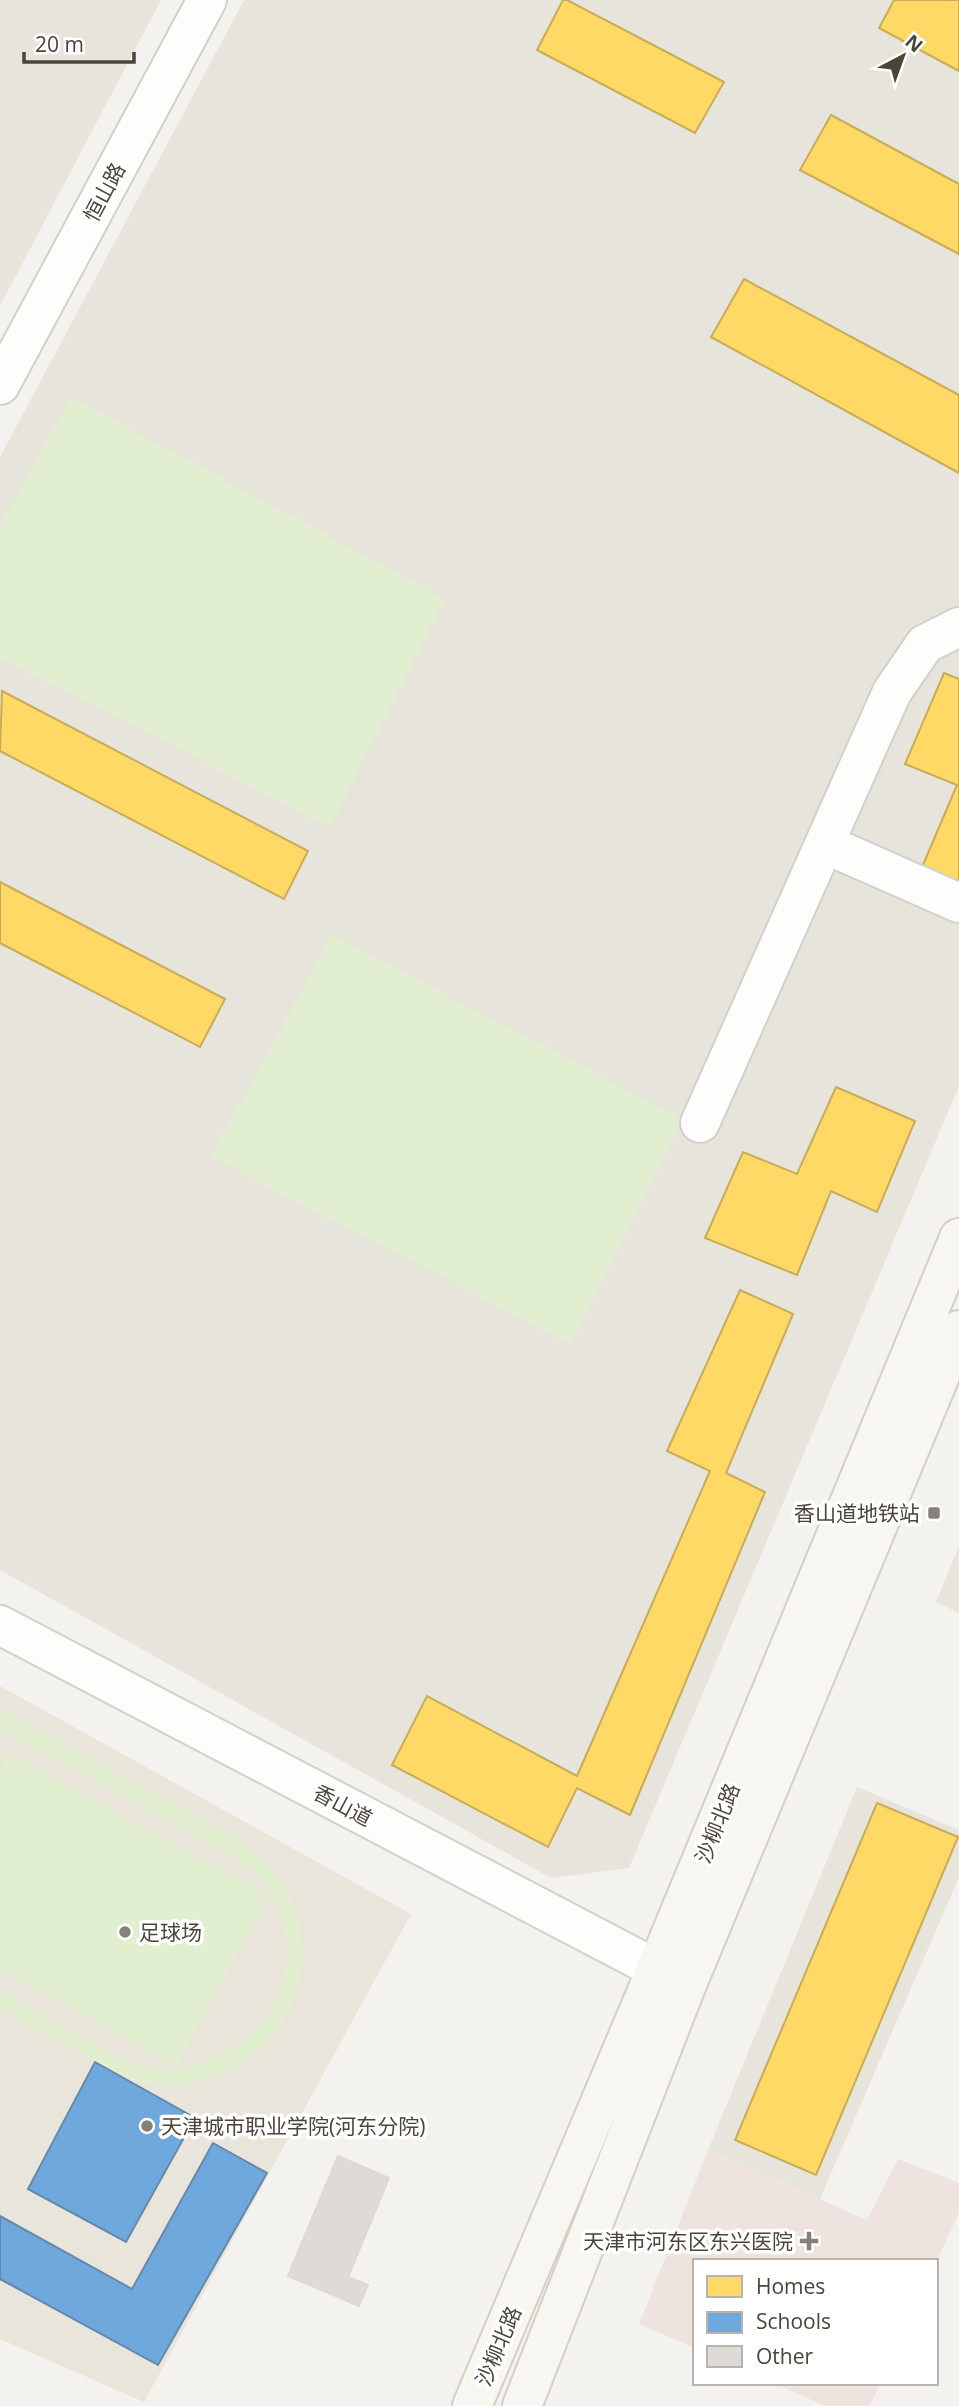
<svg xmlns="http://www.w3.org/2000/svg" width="959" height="2406" viewBox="0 0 959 2406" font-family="'Open Sans','Noto Sans SC',sans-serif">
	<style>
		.residential { fill: #e7e4dc }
		.education { fill: #eae5da }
		.medical { fill: #eee3df }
		.green { fill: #e1eecf }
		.homes { fill: #ffd966; stroke: #c9ac58; stroke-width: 2 }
		.schools { fill: #6fa8dc; stroke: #648aab; stroke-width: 2 }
		.building { fill: #dedbd6; stroke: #dcd9d4; stroke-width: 2 }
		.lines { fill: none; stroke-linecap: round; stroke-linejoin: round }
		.minor-casing { stroke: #d2d0cb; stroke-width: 42 }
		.secondary-casing { stroke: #d3cfc5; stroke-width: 42 }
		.minor { stroke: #fdfdfc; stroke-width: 38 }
		.secondary { stroke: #f7f6f1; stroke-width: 38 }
		.poi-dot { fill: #868178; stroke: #fff; stroke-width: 2.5 }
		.labels { text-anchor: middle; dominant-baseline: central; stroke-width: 7; stroke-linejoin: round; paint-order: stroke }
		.street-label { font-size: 21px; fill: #4b4439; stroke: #fff }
		.poi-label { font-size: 21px; fill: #4b4439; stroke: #fff; text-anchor: end }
	</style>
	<rect width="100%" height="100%" fill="#f4f2ee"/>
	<g class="residential">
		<polygon points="0,0 161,0 0,306"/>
		<polygon points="244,0 959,0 959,1086 629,1868 551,1878 0,1570 0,457"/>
		<polygon points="959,1546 959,1613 936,1602"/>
		<polygon points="857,1787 959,1830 959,1877 820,2199 708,2150"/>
	</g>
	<polygon class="education" points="0,1686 411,1914 144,2402 0,2339"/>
	<g class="medical">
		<polygon points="708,2150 867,2220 898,2159 959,2183 959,2213 936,2262 695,2261 695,2348 639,2324"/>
		<polygon points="774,2383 880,2383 870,2406 825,2406"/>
	</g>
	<g class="green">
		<polygon points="71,397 445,599 330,827 0,657 0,527"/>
		<polygon points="332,935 682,1119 570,1343 211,1157"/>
		<path d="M0,1709L232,1835C251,1848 269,1862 282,1882C348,1989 246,2115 128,2079L0,2009V1991C30,2007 60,2024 89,2040C109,2051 130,2066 153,2068C244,2074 318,1988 274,1901C264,1882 247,1868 231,1855L2,1730L0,1732Z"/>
		<polygon points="9,1753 269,1896 176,2066 0,1969 0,1770"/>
	</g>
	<g class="homes">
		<polygon points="563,0 567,0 724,82 695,133 537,50"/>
		<polygon points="894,0 959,0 959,71 879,28"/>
		<polygon points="831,115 959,184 959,254 800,170"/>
		<polygon points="744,279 959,395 959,473 711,337"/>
		<polygon points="944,673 959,679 959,887 920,872 957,785 905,764"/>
		<polygon points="2,691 308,851 284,899 0,751"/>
		<polygon points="0,882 225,999 200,1047 0,943"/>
		<polygon points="836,1087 915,1121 877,1212 831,1191 797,1275 705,1238 743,1152 797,1174"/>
		<polygon points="740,1290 793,1314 726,1473 765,1492 630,1815 577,1788 548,1847 392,1765 427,1696 577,1776 710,1471 667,1451"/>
		<polygon points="877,1803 958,1837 816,2175 735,2140"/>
	</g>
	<g class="schools">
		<polygon points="95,2062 195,2118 126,2242 28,2189"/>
		<polygon points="213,2143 267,2173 158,2365 0,2279 0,2216 132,2289"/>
	</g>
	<polygon class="building" points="338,2156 389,2178 348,2277 368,2285 359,2306 288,2276"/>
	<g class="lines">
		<g class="minor-casing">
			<g id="minor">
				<polyline points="0,385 207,0"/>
				<polyline points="825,844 959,903"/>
				<polyline points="700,1123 892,692 925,644 959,627"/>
				<polyline points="0,1625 685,1984"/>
			</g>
		</g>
		<g class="secondary-casing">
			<g id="secondary">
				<polyline points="472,2406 656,1970 959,1238"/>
				<polyline points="522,2406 687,1984 959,1330"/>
			</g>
		</g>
		<use href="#minor" class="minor"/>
		<use href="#secondary" class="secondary"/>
	</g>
	<g class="poi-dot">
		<rect x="927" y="1506" width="14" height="14" rx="3.5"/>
		<circle cx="125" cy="1932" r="7"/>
		<circle cx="147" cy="2126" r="7"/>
		<path d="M805.5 2230.5h7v7h7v7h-7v7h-7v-7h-7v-7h7z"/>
	</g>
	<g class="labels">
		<g class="street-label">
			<text transform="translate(104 192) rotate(-62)">恒山路</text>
			<text transform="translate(343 1805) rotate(28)">香山道</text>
			<text transform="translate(717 1823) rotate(-68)">沙柳北路</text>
			<text transform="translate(498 2346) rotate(-67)">沙柳北路</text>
		</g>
		<g class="poi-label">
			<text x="920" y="1513">香山道地铁站</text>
			<text x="139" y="1932" text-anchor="start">足球场</text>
			<text x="161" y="2126" text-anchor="start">天津城市职业学院(河东分院)</text>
			<text x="793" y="2241">天津市河东区东兴医院</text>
		</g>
	</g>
	<rect x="693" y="2259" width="245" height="126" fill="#ffffff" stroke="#b7b4b0" stroke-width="2"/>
	<rect x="707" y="2276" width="35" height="21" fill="#ffd966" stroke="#b7b4b0" stroke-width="2"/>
	<text x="756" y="2294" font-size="21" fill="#4b4439">Homes</text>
	<rect x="707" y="2312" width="35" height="21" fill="#6fa8dc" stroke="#b7b4b0" stroke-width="2"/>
	<text x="756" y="2329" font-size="21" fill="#4b4439">Schools</text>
	<rect x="707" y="2346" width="35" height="21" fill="#dedbd6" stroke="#b7b4b0" stroke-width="2"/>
	<text x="756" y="2364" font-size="21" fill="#4b4439">Other</text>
	<g transform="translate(903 56) rotate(41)" stroke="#ffffff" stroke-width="5" paint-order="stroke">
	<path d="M0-5L12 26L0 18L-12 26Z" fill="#4b4439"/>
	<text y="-10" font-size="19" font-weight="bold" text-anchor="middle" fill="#4b4439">N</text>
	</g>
	<path d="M24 52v10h110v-10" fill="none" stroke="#4b4439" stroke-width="3.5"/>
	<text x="35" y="52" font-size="21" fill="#4b4439" stroke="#ffffff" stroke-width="5" paint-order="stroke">20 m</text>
</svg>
